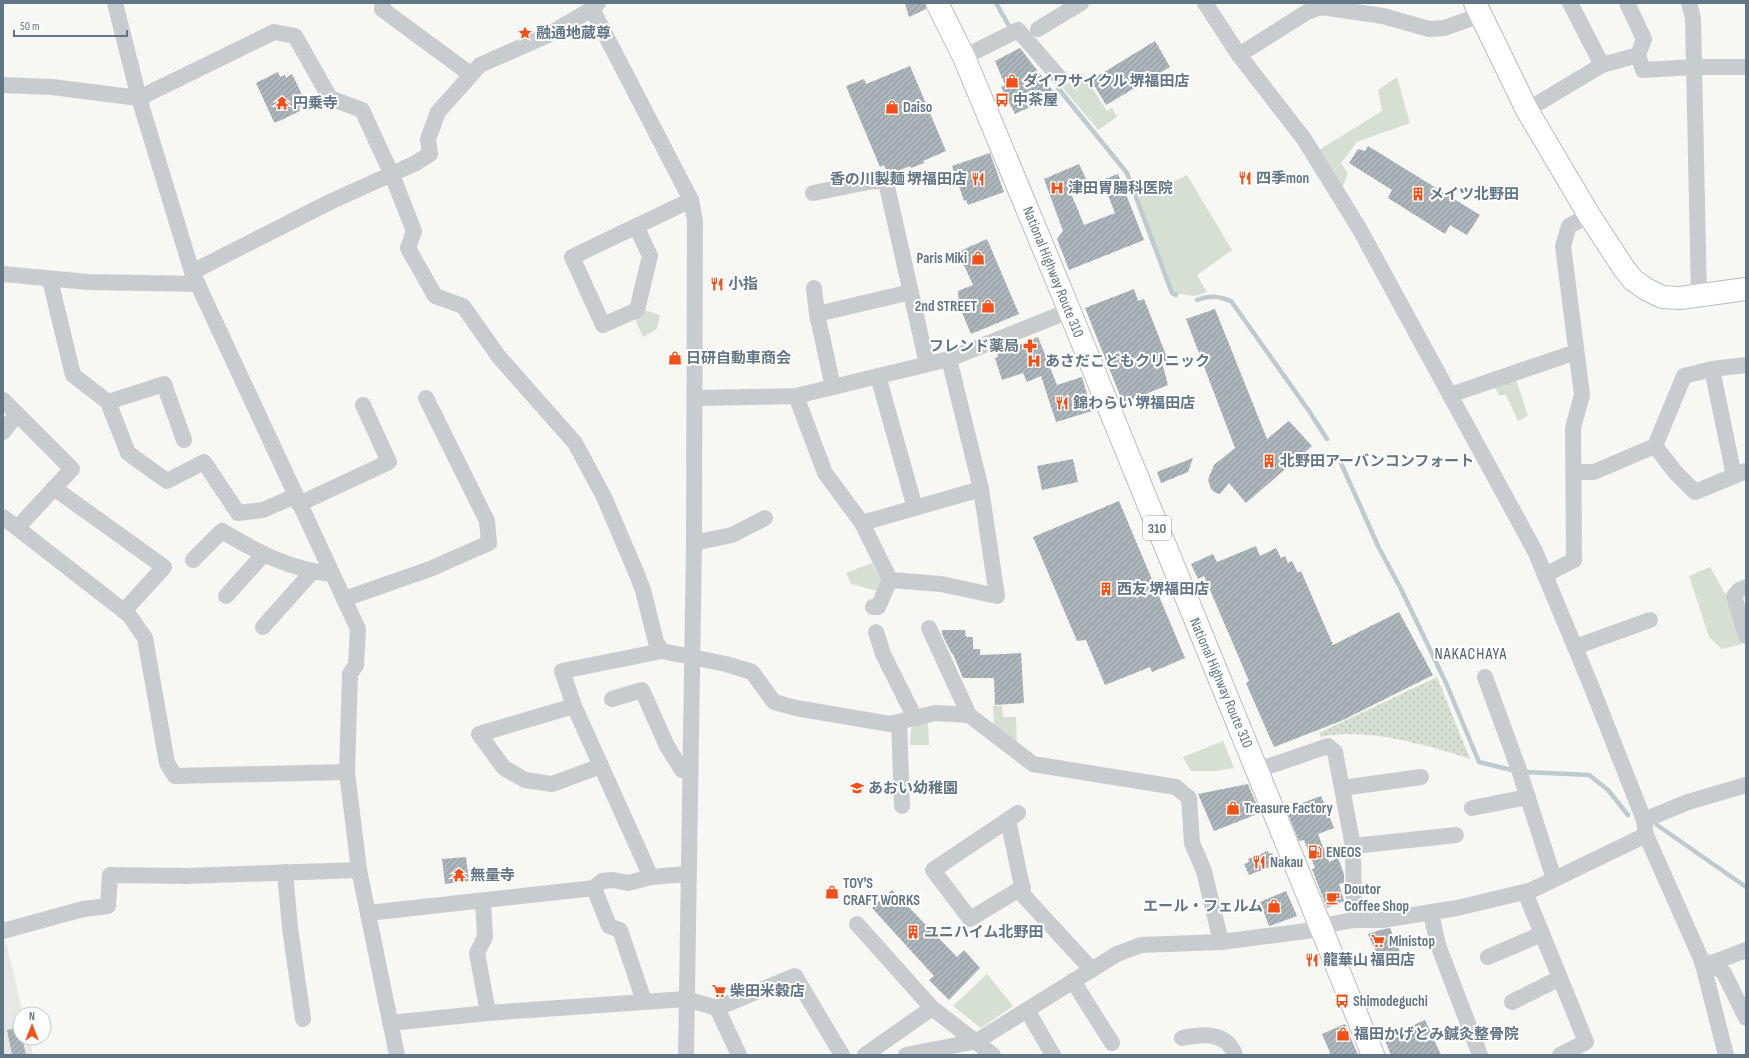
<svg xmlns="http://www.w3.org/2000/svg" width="1749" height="1058" viewBox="0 0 1749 1058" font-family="'Sofia Sans Condensed','Noto Sans JP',sans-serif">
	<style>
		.built { fill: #e7e8e6 }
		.grass { fill: url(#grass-dots) }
		.park { fill: #d7dfd3 }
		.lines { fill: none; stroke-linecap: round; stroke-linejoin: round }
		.stream { stroke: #bfcacf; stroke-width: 4.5 }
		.building { fill: url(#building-hatch) }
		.secondary-casing { stroke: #b8bdc2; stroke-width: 24 }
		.highway-casing { stroke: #babdc0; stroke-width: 24 }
		.street { stroke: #c9cccf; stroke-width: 16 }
		.secondary { stroke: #fff; stroke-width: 22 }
		.highway { stroke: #fff; stroke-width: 22 }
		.labels { text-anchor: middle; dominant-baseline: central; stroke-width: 4; stroke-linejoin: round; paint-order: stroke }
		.shield { fill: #fff; stroke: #929faa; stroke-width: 1 }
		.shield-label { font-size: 14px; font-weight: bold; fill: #637686 }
		.poi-label { font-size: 15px; font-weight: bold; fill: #637686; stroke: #fff; text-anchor: start }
		.street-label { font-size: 15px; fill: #637686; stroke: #fff }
		.neighbourhood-label { font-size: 16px; letter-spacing: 1px; fill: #525f6b; stroke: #fff }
	</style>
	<defs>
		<pattern id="grass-dots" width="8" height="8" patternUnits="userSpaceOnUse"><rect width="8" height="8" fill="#d7dfd3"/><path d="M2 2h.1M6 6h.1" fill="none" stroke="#b2b9b1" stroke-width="1.8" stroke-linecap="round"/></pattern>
		<pattern id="building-hatch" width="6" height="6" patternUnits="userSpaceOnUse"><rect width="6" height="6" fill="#acb5ba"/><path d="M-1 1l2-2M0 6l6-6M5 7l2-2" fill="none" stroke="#90989d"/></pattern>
	</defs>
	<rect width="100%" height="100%" fill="#f7f7f3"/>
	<polygon class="built" points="3,941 6,942 23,1014 20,1014 20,1038 29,1038 33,1055 3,1055"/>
	<path class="grass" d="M1437,677L1470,759C1428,745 1364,727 1321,737L1319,733Z"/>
	<g class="park">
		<polygon points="1083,74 1107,111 1112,108 1117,117 1098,130 1062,87"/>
		<polygon points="1397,77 1410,123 1357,142 1341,163 1348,173 1342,189 1319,150 1382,111 1378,90"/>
		<polygon points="1187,175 1232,250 1197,275 1207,292 1195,296 1172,293 1137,198"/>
		<polygon points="645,310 660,315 657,329 643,337 635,319 642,315"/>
		<polygon points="1516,379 1528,416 1518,421 1506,395 1499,395 1494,386"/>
		<polygon points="872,563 881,580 877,591 851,584 846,573"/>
		<polygon points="1710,567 1726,595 1742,644 1722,649 1709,637 1689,576"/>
		<polygon points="993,706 1002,706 1003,717 1016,717 1017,747 994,729"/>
		<polygon points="928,721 929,745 910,745 911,730 915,723"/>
		<polygon points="1223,741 1234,768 1216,771 1191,771 1183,757"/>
		<polygon points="987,974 1013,1006 981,1028 953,1006"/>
	</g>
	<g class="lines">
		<g class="stream">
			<polyline points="996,3 1009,26"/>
			<polyline points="1058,88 1127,173 1172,293 1176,295"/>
			<path d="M1197,300C1211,295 1217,296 1231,301L1309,411L1327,439"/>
			<polyline points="1340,461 1379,548 1401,589 1446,683 1479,762 1512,770"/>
			<polyline points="1525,772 1589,775 1608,790 1628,815"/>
			<polyline points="1657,825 1746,887"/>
		</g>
	</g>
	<g class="building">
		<polygon points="905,3 925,3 926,9 909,17"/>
		<polygon points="1155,41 1170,67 1106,105 1091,80"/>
		<polygon points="1020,48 1056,95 1015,114 1001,87 1005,85 995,61"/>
		<polygon points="910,66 946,151 923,161 924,163 911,168 910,166 890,174 887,173 884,165 880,167 846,86 864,79 866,84"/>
		<polygon points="278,72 280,77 285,75 286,78 292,74 305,101 302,103 303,106 299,108 300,111 277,122 274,122 256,83"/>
		<polygon points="1368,146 1480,215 1467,235 1450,225 1445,234 1388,198 1392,190 1349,163 1358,149 1365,151"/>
		<polygon points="990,153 1004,192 968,205 966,200 964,201 952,166"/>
		<polygon points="1079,164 1088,183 1070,191 1084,225 1115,213 1102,180 1118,174 1144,240 1069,270 1057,239 1063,231 1044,179"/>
		<polygon points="987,239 1019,314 971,334 959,305 958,291 973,285 958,252"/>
		<polygon points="1134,289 1138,301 1144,299 1168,360 1162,362 1168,385 1123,403 1085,308"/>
		<polygon points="1215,309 1267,439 1289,421 1312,446 1246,503 1229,483 1220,494 1216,493 1211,489 1208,480 1214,465 1235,448 1186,319"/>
		<polygon points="1038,337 1057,385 1082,377 1092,411 1056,422 1041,376 1027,382 1023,373 1002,380 995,358 998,357 997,354"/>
		<polygon points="1193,458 1188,472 1161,483 1157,472"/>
		<polygon points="1073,459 1078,482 1042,490 1037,466"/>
		<polygon points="1119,501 1185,658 1152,672 1150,667 1105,685 1086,640 1077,641 1033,537"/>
		<polygon points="1256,546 1260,556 1276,548 1281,558 1285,556 1288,563 1292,561 1298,573 1301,571 1333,645 1399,612 1433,675 1341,721 1274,747 1246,683 1249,681 1204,576 1198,579 1191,564 1213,554 1217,562"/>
		<polygon points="942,630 965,630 966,637 973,637 973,649 980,649 980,655 1021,653 1024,703 995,705 994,678 963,678 953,654 952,654 942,634"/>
		<polygon points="1248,784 1260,813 1214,831 1198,794"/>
		<polygon points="1321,796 1334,828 1318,834 1329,862 1338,858 1344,874 1344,883 1339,884 1344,901 1327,908 1312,869 1315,868 1304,840 1299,841 1286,809"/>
		<polygon points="1268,851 1269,854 1272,853 1277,864 1249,875 1244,864 1249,862 1248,859"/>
		<polygon points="466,857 469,881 445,884 442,859"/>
		<polygon points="892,890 957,957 964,950 980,968 949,1000 929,980 934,976 872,908"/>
		<polygon points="1286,891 1297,916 1269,926 1260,902"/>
		<polygon points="1390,928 1403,959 1383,967 1368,934 1380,930"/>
		<polygon points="1425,1020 1441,1055 1391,1055 1384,1038"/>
		<polygon points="1345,1024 1358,1055 1331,1055 1322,1034"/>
		<polygon points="20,1027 20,1038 22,1038 26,1055 12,1055 7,1030"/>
	</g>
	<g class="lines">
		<g class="secondary-casing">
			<polyline id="secondary" points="1475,3 1527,110 1589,215 1623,267 1633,280 1646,289 1662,297 1680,298 1746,289"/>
		</g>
		<g class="highway-casing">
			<polyline id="highway" points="937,3 964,57 1065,300 1373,1055"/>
		</g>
		<g class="street">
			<polyline points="115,3 139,98 192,272 358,629 356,665 350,674 347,772 359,870 397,1055"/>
			<polyline points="383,3 382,9 470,74"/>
			<polyline points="1205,3 1239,55 1304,139 1359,228 1535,551 1592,688 1644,820 1646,835 1702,961 1726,1055"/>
			<polyline points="1570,3 1602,65"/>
			<polyline points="1627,3 1644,39 1638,55"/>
			<polyline points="1689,3 1693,18 1699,296"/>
			<polyline points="592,9 691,200 695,221 694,543 686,1055"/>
			<polyline points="1038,29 1081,3"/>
			<polyline points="1239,55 1307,12 1321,7 1383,16 1429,29 1444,28 1481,15"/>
			<polyline points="964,57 1018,30 1059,77"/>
			<polyline points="3,85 52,87 139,98 274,32 295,36 330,98 362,110 392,175 414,231 408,248 435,296 463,306 499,357 575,443 604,497 636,572 643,590 656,642 662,651 726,664 752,672 774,702 796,708 890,724 935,713 969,715 1033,764 1176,787 1189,798 1192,843 1204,871 1221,942"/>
			<polyline points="1527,110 1602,65 1638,55 1643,70 1694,67 1746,67"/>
			<polyline points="813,193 874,181 886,182 927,364"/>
			<polyline points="636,226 650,256 637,310 603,325 572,257 691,200"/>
			<polyline points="192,272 332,201 416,163 430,154 428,139 438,112 480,65 546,36 592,9 598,3"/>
			<polyline points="3,274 88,282 198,284"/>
			<polyline points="50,280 73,375 108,402 128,453 167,481 204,462 238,513 263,510 295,496"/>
			<polyline points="814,288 817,314 833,387"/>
			<polyline points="817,314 911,292"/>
			<polyline points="1712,369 1734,476"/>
			<polyline points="878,376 915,508"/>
			<polyline points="1450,395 1576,352"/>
			<polyline points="796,396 825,473 862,523 890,580 941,584 997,596 981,489 949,359"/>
			<polyline points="696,398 796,396 949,359 1069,311"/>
			<polyline points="3,400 72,469 17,528"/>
			<polyline points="108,402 164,384 184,440"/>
			<polyline points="3,432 17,414"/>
			<polyline points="1655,446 1676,473 1695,492 1746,471"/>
			<polyline points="1574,472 1594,472 1655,446 1684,376 1712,369 1746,365"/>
			<polyline points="54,488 164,567 124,611"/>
			<polyline points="299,504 389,462 363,405"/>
			<polyline points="3,517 129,615 145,638 167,763 175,776 347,772"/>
			<polyline points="862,523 981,489"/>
			<polyline points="694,543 732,535 765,518"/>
			<path d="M193,560L222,531C259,553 289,569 332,574"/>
			<polyline points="1545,575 1574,560 1573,428 1582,395 1563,246 1569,226 1589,215"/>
			<polyline points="1746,587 1739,590 1734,596 1746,636"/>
			<polyline points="226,596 263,555"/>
			<polyline points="344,599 430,569 489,543 487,521 426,398"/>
			<polyline points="873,607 878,607 890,580"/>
			<polyline points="263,627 312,572"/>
			<polyline points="929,628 969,715"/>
			<polyline points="876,632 883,654 915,718"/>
			<polyline points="1575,647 1650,620"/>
			<polyline points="1485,677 1518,767 1554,879"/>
			<polyline points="612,699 642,690 667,746 682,770 690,771"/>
			<polyline points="574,706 479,734 504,768 525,780 552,784 601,766"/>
			<polyline points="899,722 902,806"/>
			<polyline points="1258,770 1328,746 1335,752 1353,846 1354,920"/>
			<polyline points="1342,788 1421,777"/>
			<polyline points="1472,808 1528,797"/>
			<polyline points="1018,813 933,870 970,919 1023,887"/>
			<polyline points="1008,820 1024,896 1092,970"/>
			<polyline points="1644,820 1688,802 1746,785"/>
			<polyline points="1353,846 1456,835"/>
			<polyline points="285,872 290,928 303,1019"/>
			<polyline points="651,877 574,706 562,671 662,651"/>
			<polyline points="594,888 609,926 620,930 644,1001"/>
			<polyline points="1525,892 1560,978"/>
			<polyline points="483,902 485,937 477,953 488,1013"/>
			<polyline points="368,913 594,888 602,881 613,880 628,883 651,877 688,874"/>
			<polyline points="1431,913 1438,945 1480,1055"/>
			<polyline points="857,924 932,1008"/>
			<polyline points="3,931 83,909 108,906 110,875 185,876 359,870"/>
			<polyline points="1488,957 1542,934"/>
			<polyline points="1702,961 1712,963 1724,973 1746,1018"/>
			<polyline points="1712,963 1746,950"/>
			<polyline points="1073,981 1112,1043"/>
			<polyline points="1512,1002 1560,978 1586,1042 1560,1055"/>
			<polyline points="717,1008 795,976 842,1055"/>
			<polyline points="1027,1010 1053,1055"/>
			<polyline points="390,1023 488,1013 686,999 717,1008 739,1055"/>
			<path d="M1182,1038C1202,1034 1227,1031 1235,1055"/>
			<polyline points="865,1055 932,1008 993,1055"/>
			<polyline points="906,1055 977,1041 1117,954 1141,945 1221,942 1322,929 1332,924 1354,920 1382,920 1457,908 1532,890 1646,835"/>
		</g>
		<use href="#secondary" class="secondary"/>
		<use href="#highway" class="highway"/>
	</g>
	<defs>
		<g id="sight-bare" transform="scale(1.08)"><path d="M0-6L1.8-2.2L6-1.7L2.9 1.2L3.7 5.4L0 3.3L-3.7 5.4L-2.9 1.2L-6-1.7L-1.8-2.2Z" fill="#f15018" stroke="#fff" stroke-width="2.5" paint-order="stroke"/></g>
		<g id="shop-bare" transform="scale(1.08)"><path d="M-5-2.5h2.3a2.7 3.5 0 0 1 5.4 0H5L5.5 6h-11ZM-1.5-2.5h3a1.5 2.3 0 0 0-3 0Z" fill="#f15018" stroke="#fff" stroke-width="2.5" paint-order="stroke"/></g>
		<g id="bus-bare" transform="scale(1.08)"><path d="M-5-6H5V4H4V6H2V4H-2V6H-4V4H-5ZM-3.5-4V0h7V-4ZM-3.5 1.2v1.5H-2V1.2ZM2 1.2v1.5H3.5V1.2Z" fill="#f15018" stroke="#fff" stroke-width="2.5" paint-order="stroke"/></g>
		<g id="temple-bare" transform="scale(1.08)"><path d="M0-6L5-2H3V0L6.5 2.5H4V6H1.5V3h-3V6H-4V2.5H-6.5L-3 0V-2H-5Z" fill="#f15018" stroke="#fff" stroke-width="2.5" paint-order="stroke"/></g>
		<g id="restaurant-bare" transform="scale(1.08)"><path d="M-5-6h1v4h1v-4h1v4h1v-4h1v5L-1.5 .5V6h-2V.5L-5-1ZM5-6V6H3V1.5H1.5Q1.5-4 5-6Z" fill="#f15018" stroke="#fff" stroke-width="2.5" paint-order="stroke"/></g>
		<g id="hospital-bare" transform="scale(1.08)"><path d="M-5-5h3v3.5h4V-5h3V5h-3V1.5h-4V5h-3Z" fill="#f15018" stroke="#fff" stroke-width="2.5" paint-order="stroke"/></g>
		<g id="building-bare" transform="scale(1.08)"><path d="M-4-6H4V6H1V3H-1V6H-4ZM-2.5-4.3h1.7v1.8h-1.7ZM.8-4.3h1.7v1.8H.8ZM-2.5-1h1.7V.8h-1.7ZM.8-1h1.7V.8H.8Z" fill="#f15018" stroke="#fff" stroke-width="2.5" paint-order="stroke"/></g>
		<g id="pharmacy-bare" transform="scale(1.08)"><path d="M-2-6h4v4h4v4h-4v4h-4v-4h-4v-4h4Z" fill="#f15018" stroke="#fff" stroke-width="2.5" paint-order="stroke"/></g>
		<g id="school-bare" transform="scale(1.08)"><path d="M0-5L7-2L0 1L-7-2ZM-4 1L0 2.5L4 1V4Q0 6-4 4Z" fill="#f15018" stroke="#fff" stroke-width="2.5" paint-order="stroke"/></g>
		<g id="fuel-bare" transform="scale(1.08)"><path d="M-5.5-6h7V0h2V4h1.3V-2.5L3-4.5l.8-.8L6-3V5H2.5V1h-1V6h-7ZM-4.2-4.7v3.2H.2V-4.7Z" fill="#f15018" stroke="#fff" stroke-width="2.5" paint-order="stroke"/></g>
		<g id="cafe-bare" transform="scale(1.08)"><path d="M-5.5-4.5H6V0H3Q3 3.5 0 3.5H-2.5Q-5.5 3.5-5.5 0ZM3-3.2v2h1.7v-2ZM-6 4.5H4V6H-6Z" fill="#f15018" stroke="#fff" stroke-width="2.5" paint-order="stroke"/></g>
		<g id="supermarket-bare" transform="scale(1.08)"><path d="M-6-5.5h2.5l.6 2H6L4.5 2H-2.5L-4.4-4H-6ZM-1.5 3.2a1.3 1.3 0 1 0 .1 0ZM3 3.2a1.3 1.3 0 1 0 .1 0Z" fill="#f15018" stroke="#fff" stroke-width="2.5" paint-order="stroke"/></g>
	</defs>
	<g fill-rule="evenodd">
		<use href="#sight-bare" x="525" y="33"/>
		<use href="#shop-bare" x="1012" y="81"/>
		<use href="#bus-bare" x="1002" y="100"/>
		<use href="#temple-bare" x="282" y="103"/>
		<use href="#shop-bare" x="892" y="107"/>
		<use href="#restaurant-bare" x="1245" y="178"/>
		<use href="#restaurant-bare" x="978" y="179"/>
		<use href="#hospital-bare" x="1057" y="188"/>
		<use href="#building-bare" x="1418" y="194"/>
		<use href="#shop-bare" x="978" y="258"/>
		<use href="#restaurant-bare" x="717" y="284"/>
		<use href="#shop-bare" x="988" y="306"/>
		<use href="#pharmacy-bare" x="1030" y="346"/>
		<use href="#shop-bare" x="675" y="358"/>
		<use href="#hospital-bare" x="1034" y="361"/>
		<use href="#restaurant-bare" x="1062" y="403"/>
		<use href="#building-bare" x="1269" y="461"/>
		<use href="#building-bare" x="1106" y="589"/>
		<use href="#school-bare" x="857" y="788"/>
		<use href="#shop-bare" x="1233" y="808"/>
		<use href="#fuel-bare" x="1315" y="852"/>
		<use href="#restaurant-bare" x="1259" y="862"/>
		<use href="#temple-bare" x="459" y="875"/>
		<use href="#shop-bare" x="832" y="892"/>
		<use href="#cafe-bare" x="1333" y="898"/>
		<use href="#shop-bare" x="1274" y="906"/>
		<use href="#building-bare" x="913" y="932"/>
		<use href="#supermarket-bare" x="1378" y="941"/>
		<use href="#restaurant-bare" x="1312" y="960"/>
		<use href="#supermarket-bare" x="719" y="991"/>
		<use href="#bus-bare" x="1342" y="1001"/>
		<use href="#shop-bare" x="1343" y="1034"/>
	</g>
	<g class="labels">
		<rect class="shield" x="1143" y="516" width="28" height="24" rx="3"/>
		<g class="shield-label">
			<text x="1157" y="528">310</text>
		</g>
		<g class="poi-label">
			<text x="536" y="33">融通地蔵尊</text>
			<text x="1023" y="81">ダイワサイクル 堺福田店</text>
			<text x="1013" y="100">中茶屋</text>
			<text x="293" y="103">円乗寺</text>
			<text x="903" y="107">Daiso</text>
			<text x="1256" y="178">四季mon</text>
			<text x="967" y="179" text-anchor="end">香の川製麺 堺福田店</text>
			<text x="1068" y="188">津田胃腸科医院</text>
			<text x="1429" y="194">メイツ北野田</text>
			<text x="967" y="258" text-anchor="end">Paris Miki</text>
			<text x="728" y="284">小指</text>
			<text x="977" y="306" text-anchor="end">2nd STREET</text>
			<text x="1019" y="346" text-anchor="end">フレンド薬局</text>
			<text x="686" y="358">日研自動車商会</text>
			<text x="1045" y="361">あさだこどもクリニック</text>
			<text x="1073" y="403">錦わらい 堺福田店</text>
			<text x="1280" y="461">北野田アーバンコンフォート</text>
			<text x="1117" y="589">西友 堺福田店</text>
			<text x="868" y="788">あおい幼稚園</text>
			<text x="1244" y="808">Treasure Factory</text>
			<text x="1326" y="852">ENEOS</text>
			<text x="1270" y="862">Nakau</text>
			<text x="470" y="875">無量寺</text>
			<text x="843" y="883">TOY'S<tspan x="843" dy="17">CRAFT WORKS</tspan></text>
			<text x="1344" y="889">Doutor<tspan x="1344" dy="17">Coffee Shop</tspan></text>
			<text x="1263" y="906" text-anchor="end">エール・フェルム</text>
			<text x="924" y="932">ユニハイム北野田</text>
			<text x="1389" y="941">Ministop</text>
			<text x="1323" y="960">龍華山 福田店</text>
			<text x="730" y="991">柴田米穀店</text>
			<text x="1353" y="1001">Shimodeguchi</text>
			<text x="1354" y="1034">福田かげとみ鍼灸整骨院</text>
		</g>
		<g class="street-label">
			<text transform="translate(1053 272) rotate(68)">National Highway Route 310</text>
			<text transform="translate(1221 683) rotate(67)">National Highway Route 310</text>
		</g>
		<g class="neighbourhood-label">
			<text x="1471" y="654">NAKACHAYA</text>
		</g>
	</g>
	<rect width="1749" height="1058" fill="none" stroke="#637686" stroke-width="8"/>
	<g transform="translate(32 1026)"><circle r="19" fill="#ffffff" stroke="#c1c8cf"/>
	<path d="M0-3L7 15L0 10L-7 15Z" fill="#f15018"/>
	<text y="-6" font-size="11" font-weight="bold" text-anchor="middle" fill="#637686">N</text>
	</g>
	<path d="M14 30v6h113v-6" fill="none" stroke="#637686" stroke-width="2"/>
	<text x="20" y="30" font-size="12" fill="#637686" stroke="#ffffff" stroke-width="3" paint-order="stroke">50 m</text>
</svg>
